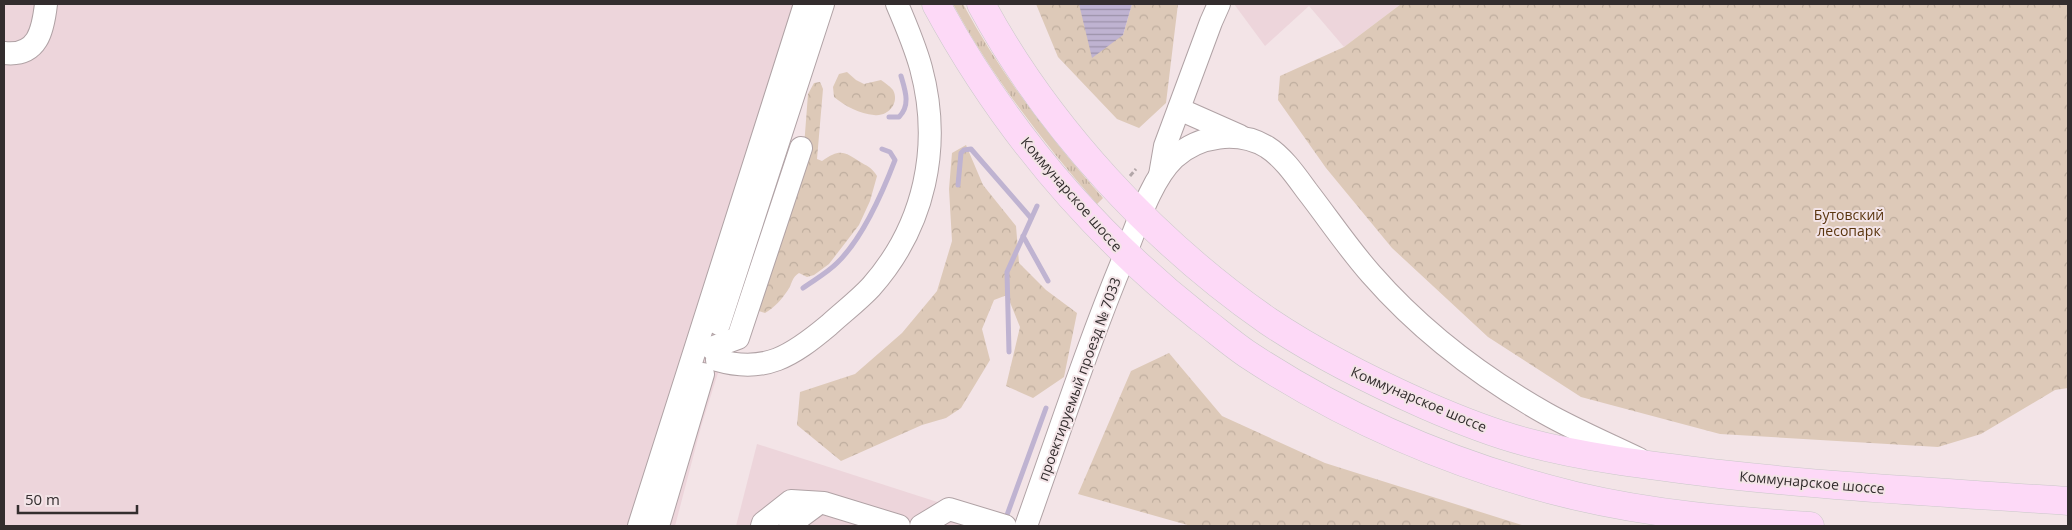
<svg xmlns="http://www.w3.org/2000/svg" width="2072" height="530" viewBox="0 0 2072 530" font-family="'Open Sans',sans-serif">
	<style>
		.built { fill: #edd5db }
		.grass { fill: url(#grass-tufts) }
		.forest { fill: url(#forest-crowns) }
		.water { fill: url(#water-rules) }
		.lines { fill: none; stroke-linecap: round; stroke-linejoin: round }
		.stream { stroke: #bfb3d1; stroke-width: 5 }
		.minor-casing { stroke: #b0a2a5; stroke-width: 24 }
		.major-casing { stroke: #cac8c9; stroke-width: 29 }
		.path { stroke: #b2a6a8; stroke-width: 3; stroke-dasharray: 5 2.5; stroke-linecap: butt }
		.minor { stroke: #fff; stroke-width: 22 }
		.major { stroke: #fdd9f7; stroke-width: 28 }
		.labels { text-anchor: middle; dominant-baseline: central; stroke-width: 4; stroke-linejoin: round; paint-order: stroke }
		.street-label { font-size: 14px; fill: #332d2e; stroke: #f3e4e7 }
		.park-label { font-size: 14px; fill: #5a350f; stroke: #f3e4e7 }
	</style>
	<defs>
		<pattern id="grass-tufts" width="24" height="20" patternUnits="userSpaceOnUse" patternTransform="scale(1.25)"><rect width="24" height="20" fill="#ddc9b8"/><path d="M3 7l-1-3M5 7V3M7 7l1-3M15 17l-1-3M17 17v-4M19 17l1-3" fill="none" stroke="#bead9e"/></pattern>
		<pattern id="forest-crowns" width="20" height="18" patternUnits="userSpaceOnUse" patternTransform="scale(1.25)"><rect width="20" height="18" fill="#ddc9b8"/><path d="M2 6a3 3 0 1 1 6 0M12 15a3 3 0 1 1 6 0" fill="none" stroke="#bead9e"/></pattern>
		<pattern id="water-rules" width="6" height="5" patternUnits="userSpaceOnUse" patternTransform="scale(1.25)"><rect width="6" height="5" fill="#bfb3d1"/><path d="M0 2.5h6" fill="none" stroke="#9c92aa"/></pattern>
	</defs>
	<rect width="100%" height="100%" fill="#f3e4e7"/>
	<g class="built">
		<polygon points="4,4 834,4 701,427 675,526 4,526"/>
		<polygon points="1234,4 1401,4 1344,47 1309,6 1265,46"/>
		<polygon points="757,444 984,517 981,526 736,526"/>
	</g>
	<path class="grass" d="M953,4H963C1001,75 1050,138 1103,198L1097,204C1043,142 992,77 953,4Z"/>
	<g class="forest">
		<polygon points="1036,4 1079,4 1123,35 1132,4 1178,4 1166,103 1139,128 1117,119 1058,57"/>
		<polygon points="1401,4 2068,4 2068,388 2055,390 1981,434 1938,447 1720,434 1581,397 1488,337 1392,248 1326,168 1278,100 1280,76 1344,47"/>
		<path d="M847,72L856,80L864,84L881,80C885,83 890,86 893,90C900,103 888,117 874,115C860,114 845,106 834,97L833,87L839,74Z"/>
		<path d="M820,82L823,89L817,159L822,161C841,148 844,152 862,163C869,167 872,168 877,176L870,201L859,225L829,264L814,275L807,277L799,273C792,277 792,284 788,290C782,299 775,307 765,313L759,311V305L803,160L808,94L814,83Z"/>
		<polygon points="966,145 983,185 1016,226 1019,263 1046,290 1077,313 1064,377 1033,398 1006,386 1020,327 1007,295 994,300 982,329 990,360 961,408 946,418 922,425 841,461 797,425 800,392 855,374 902,333 937,291 952,241 949,189 952,153"/>
		<polygon points="1169,353 1222,416 1325,463 1525,526 1191,526 1078,494 1131,371"/>
	</g>
	<polygon class="water" points="1079,4 1132,4 1123,35 1092,58"/>
	<g class="lines">
		<g class="stream">
			<path d="M889,117H899C911,105 905,90 901,76"/>
			<polyline points="958,185 961,153 964,150 971,149 1031,218"/>
			<polyline points="1023,236 1048,281"/>
			<path d="M803,288C814,280 827,273 837,263C863,238 882,194 895,160L890,152L882,149"/>
			<polyline points="1009,352 1007,272 1037,206"/>
			<polyline points="1007,515 1046,408"/>
		</g>
		<g class="minor-casing">
			<g id="minor">
				<path d="M4,53C38,57 43,30 46,4"/>
				<polyline points="1179,109 1240,136"/>
				<polyline points="1160,175 1165,146 1211,22 1219,4"/>
				<polyline points="719,324 823,4"/>
				<polyline points="711,348 738,338 801,148"/>
				<path d="M717,360C765,374 792,356 829,325C843,312 858,301 871,287C925,226 942,146 921,68C915,46 906,25 897,4"/>
				<polyline points="639,526 805,4"/>
				<polyline points="658,526 703,374"/>
				<polyline points="762,526 763,523 791,501 824,503 899,526"/>
				<polyline points="790,526 792,523 819,503"/>
				<polyline points="921,526 949,509 1005,526"/>
				<path d="M1026,526C1058,436 1088,344 1125,255C1137,225 1151,180 1174,158C1199,135 1238,130 1267,147C1283,157 1296,176 1307,191C1328,218 1348,248 1371,274C1420,330 1480,376 1545,413C1575,430 1608,444 1639,459"/>
			</g>
		</g>
		<g class="major-casing">
			<g id="major">
				<path d="M936,4C1002,126 1091,232 1200,318C1216,330 1231,343 1247,354C1347,420 1460,468 1576,496C1652,514 1732,521 1810,526"/>
				<path d="M981,4C1047,127 1154,242 1268,321C1317,354 1371,381 1425,405C1457,419 1492,433 1526,442C1590,459 1655,466 1720,474C1836,487 1952,493 2068,501"/>
			</g>
		</g>
		<polyline class="path" points="1130,176 1136,169"/>
		<use href="#minor" class="minor"/>
		<use href="#major" class="major"/>
	</g>
	<g class="labels">
		<g class="street-label">
			<text transform="translate(1072 194) rotate(49)">Коммунарское шоссе</text>
			<text transform="translate(1079 379) rotate(-70)">проектируемый проезд № 7033</text>
			<text transform="translate(1419 399) rotate(23)">Коммунарское шоссе</text>
			<text transform="translate(1812 482) rotate(5)">Коммунарское шоссе</text>
		</g>
		<g class="park-label">
			<text x="1849" y="214">Бутовский<tspan x="1849" dy="16">лесопарк</tspan></text>
		</g>
	</g>
	<rect width="2072" height="530" fill="none" stroke="#332d2e" stroke-width="10"/>
	<path d="M18 505v8h119v-8" fill="none" stroke="#332d2e" stroke-width="2.5"/>
	<text x="25" y="505" font-size="15" fill="#332d2e" stroke="#f3e4e7" stroke-width="4" paint-order="stroke">50 m</text>
</svg>
